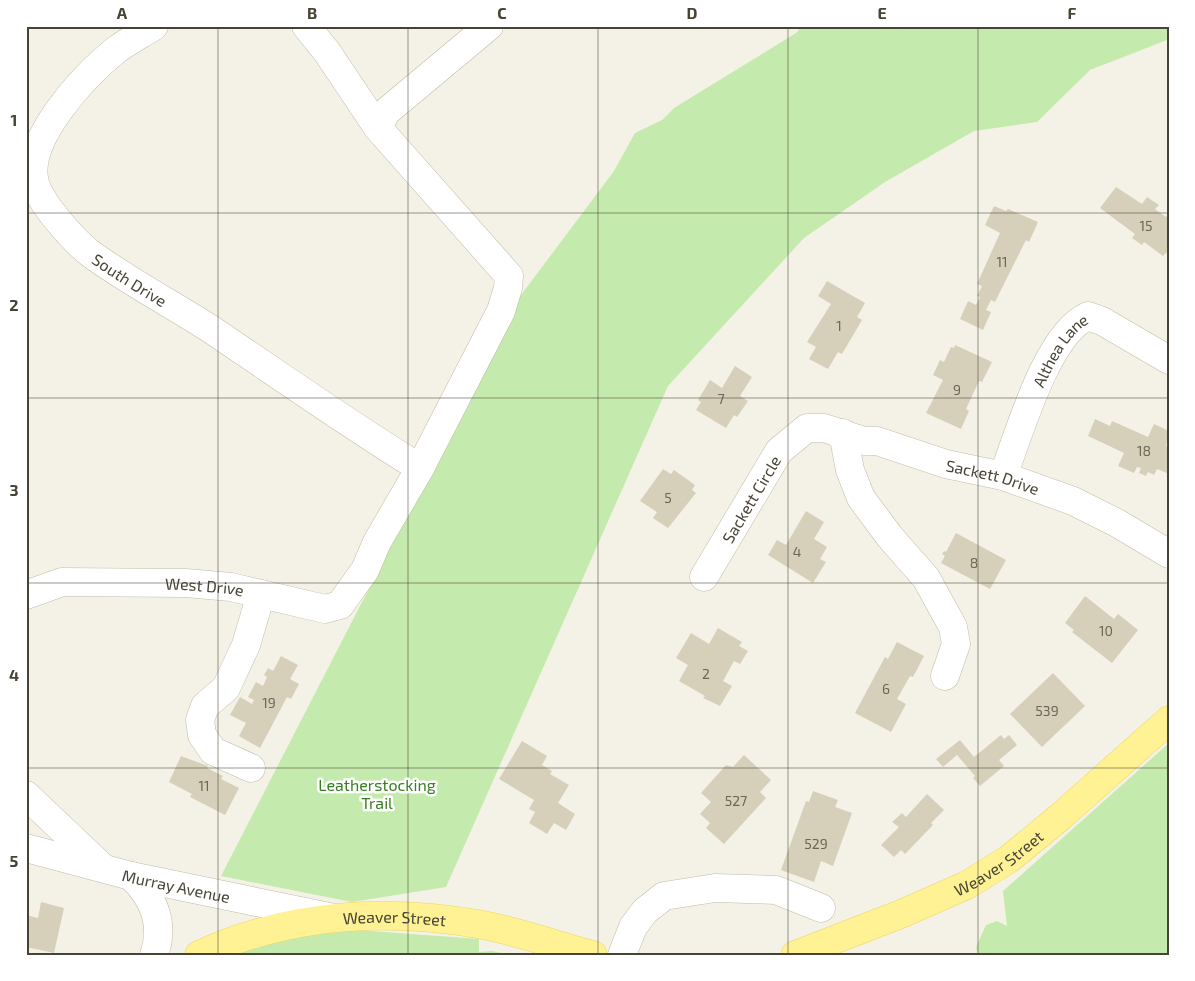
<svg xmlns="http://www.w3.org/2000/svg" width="1195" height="981" viewBox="0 0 1195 981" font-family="'Exo 2',sans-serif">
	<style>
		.green { fill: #c5eaad }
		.building { fill: #d6d0bb }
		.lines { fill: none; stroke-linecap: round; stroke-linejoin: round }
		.minor-casing { stroke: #c0bca8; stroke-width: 29 }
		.major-casing { stroke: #ead65e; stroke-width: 29 }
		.minor { stroke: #fff; stroke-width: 28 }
		.major { stroke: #fff294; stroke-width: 28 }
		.grid { fill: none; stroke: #474335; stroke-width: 1; stroke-opacity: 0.55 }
		.labels { text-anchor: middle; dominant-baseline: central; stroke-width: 5; stroke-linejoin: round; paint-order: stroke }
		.number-label { font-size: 14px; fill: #6b6656 }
		.street-label { font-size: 16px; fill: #474335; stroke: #fff }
		.park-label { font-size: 16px; fill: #387c25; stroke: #fff }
		.neatline { fill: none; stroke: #474335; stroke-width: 2 }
		.grid-label { font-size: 16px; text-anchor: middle; font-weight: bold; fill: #474335 }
	</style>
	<rect width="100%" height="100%" fill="#f4f2e6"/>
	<g class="green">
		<polygon points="802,26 1169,26 1167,40 1090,70 1037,122 974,131 885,182 804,238 668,386 446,887 352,902 221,876 518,299 614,171 635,133 662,120 674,108 796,33"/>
		<polygon points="1169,743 1169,955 978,955 976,947 986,925 997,921 1007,926 1003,891"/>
		<polygon points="331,928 479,939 479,952 492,951 511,955 236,955 255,945"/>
	</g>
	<g class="building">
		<polygon points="1116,187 1142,204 1147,197 1159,205 1155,209 1166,217 1169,213 1169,250 1163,256 1144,242 1142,245 1132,238 1135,234 1100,208"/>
		<polygon points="994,206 1006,211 1008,209 1038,222 1029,242 1026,240 995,302 991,300 986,310 991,312 983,330 960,319 968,301 976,305 980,297 977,296 982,286 977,284 1000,233 985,225"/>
		<polygon points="827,281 865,303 857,317 862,320 842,354 838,352 828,369 809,359 816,347 807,342 831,304 818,296"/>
		<polygon points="955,345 992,362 982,382 979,381 966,409 969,411 961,429 926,413 943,380 933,375 940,360 944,362 951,347 954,348"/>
		<polygon points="735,366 752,377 740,396 748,401 737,417 734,415 726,428 696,410 701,402 698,400 710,380 722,388"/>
		<polygon points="1095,419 1110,426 1112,421 1148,437 1154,424 1169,431 1166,446 1169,447 1169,474 1157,469 1154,475 1148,472 1146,476 1139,473 1141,468 1137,467 1134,473 1118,466 1124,453 1088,436"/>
		<polygon points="663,469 671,474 674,470 695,485 692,490 696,493 668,528 653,518 657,512 640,501"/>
		<polygon points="806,511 824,522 814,539 827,547 820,559 826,562 813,583 768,555 777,540 786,545"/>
		<polygon points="956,533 1006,560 990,589 941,563 945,556 942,554 944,551 946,552"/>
		<polygon points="1085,596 1114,619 1118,614 1138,630 1112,663 1072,632 1074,630 1065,623"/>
		<polygon points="718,628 742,642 739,646 748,651 740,664 734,661 723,681 732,686 720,706 703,698 705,696 679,681 688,665 676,658 691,633 709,644"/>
		<polygon points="897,642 924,656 913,677 910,676 897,699 906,704 891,732 855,713 885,657 888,659"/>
		<polygon points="281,656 298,665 290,679 299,684 291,699 287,697 260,748 239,736 246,723 230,715 240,697 252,704 254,700 248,697 256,682 263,686 267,677 264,675 268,668 273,671"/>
		<polygon points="1053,673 1085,706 1042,747 1010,714"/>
		<polygon points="1001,735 1004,739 1009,735 1017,745 999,760 1004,766 980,786 973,778 975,776 957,755 943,767 936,759 960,740 974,757"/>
		<polygon points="522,741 547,756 542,765 552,771 550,774 569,785 558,803 575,814 566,830 554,823 547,834 529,823 535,812 529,809 534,800 499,779"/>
		<polygon points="744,755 771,780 760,792 766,798 724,844 706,828 710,823 700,814 711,802 701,793 726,765 733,767"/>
		<polygon points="181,756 208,766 207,768 223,776 221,779 239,788 225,815 190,797 192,794 169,782"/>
		<polygon points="813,791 838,800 835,807 852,813 833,866 821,861 814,882 781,870 806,801 809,802"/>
		<polygon points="927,794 944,810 931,823 933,825 905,854 901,850 894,857 881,845 899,827 892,822 902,813 906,817"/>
		<polygon points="41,902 64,908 54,953 26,947 26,915 38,918"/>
	</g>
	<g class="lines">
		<g class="minor-casing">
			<g id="minor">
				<path id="s1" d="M154,26C142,34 128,41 116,50C85,75 23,140 35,183C40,203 74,241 91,254C128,281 170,303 209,328C279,375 348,424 420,468"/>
				<polyline points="378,128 386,112 489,26"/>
				<polyline points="843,433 850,470 861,498 890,537 926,578 953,627 956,644 945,676"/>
				<path id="s2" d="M1003,476C1019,434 1047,334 1088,316L1102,321L1169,360"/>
				<path id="s3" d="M704,577L779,451L807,428H824L864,441H877L946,464L1003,476L1073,501L1117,523L1169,554"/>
				<path id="s4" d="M26,595L62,582L186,583L231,587L325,609L340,605L365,570L377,542L420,468L501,311L508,288L509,276L378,128L327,52L306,26"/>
				<polyline points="251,768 213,751 202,735 200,720 205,706 226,688 246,645 261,594"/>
				<polyline points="26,795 101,866"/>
				<path id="s5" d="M26,848L131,876L329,917"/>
				<path d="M131,876C154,898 165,924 154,955"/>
				<polyline points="622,955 633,927 645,911 664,896 715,888 776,890 821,908"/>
			</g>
		</g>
		<g class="major-casing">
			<g id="major">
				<path id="s6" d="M199,955C287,914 383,908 478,924C517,931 555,945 593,955"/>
				<path id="s7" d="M795,955L901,914L967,885L1009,859L1060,817L1169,720"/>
			</g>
		</g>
		<use href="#minor" class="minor"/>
		<use href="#major" class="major"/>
	</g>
	<path class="grid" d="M218,26V955M408,26V955M598,26V955M788,26V955M978,26V955M26,213H1169M26,398H1169M26,583H1169M26,768H1169"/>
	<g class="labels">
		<g class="number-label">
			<text x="1146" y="225">15</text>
			<text x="1002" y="261">11</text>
			<text x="839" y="325">1</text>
			<text x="957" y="389">9</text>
			<text x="721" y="398">7</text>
			<text x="1144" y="450">18</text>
			<text x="668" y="497">5</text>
			<text x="797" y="551">4</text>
			<text x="974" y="562">8</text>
			<text x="1106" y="630">10</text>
			<text x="706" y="673">2</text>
			<text x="886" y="688">6</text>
			<text x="269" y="702">19</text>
			<text x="1047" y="710">539</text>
			<text x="204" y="785">11</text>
			<text x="736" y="800">527</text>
			<text x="816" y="843">529</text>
		</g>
		<g class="street-label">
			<text stroke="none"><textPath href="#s1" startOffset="345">South Drive</textPath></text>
			<text stroke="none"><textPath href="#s2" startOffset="139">Althea Lane</textPath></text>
			<text stroke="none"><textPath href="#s3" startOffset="376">Sackett Drive</textPath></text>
			<text stroke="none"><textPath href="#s3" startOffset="91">Sackett Circle</textPath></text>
			<text stroke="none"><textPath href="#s4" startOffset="181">West Drive</textPath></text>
			<text stroke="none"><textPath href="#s7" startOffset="224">Weaver Street</textPath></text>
			<text stroke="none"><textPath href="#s5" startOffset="155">Murray Avenue</textPath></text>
			<text stroke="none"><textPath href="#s6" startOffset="201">Weaver Street</textPath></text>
		</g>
		<g class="park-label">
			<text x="377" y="784">Leatherstocking<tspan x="377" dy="18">Trail</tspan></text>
		</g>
	</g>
	<rect width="1195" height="981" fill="none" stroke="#ffffff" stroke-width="55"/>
	<rect x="28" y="28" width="1140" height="926" class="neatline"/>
	<g class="grid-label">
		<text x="122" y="19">A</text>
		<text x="312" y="19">B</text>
		<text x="502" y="19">C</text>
		<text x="692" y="19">D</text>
		<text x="882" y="19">E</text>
		<text x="1072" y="19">F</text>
		<text x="14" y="126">1</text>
		<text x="14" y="311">2</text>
		<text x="14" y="496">3</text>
		<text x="14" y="681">4</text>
		<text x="14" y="867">5</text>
	</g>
</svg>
